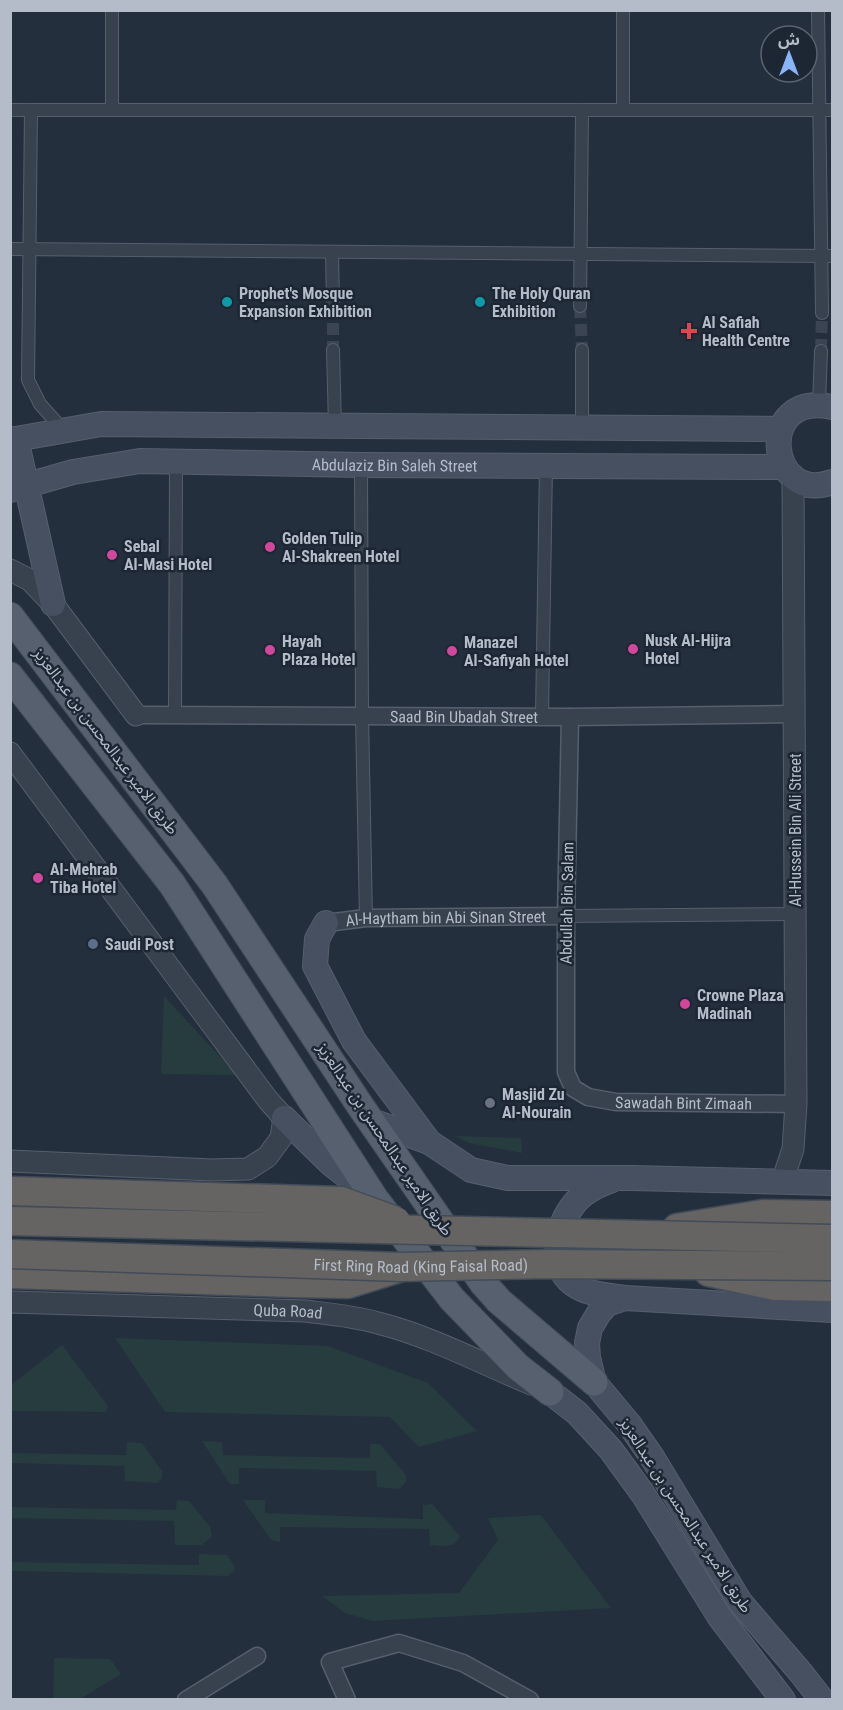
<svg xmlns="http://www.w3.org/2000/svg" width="843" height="1710" viewBox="0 0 843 1710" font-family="'Roboto Condensed','Noto Sans Arabic',sans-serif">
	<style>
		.green { fill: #263c3f }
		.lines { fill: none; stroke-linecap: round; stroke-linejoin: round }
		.pedestrian-tunnel { stroke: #3a4453; stroke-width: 12; stroke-dasharray: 12 6; stroke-linecap: butt }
		.pedestrian-casing { stroke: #565f6c; stroke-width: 14 }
		.minor-casing { stroke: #565f6c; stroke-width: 19 }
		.tertiary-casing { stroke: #565f6c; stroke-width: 23 }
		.secondary-casing { stroke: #565f6c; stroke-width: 26 }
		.primary-casing { stroke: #414a57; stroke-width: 29 }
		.trunk-casing { stroke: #434c59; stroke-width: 31 }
		.pedestrian { stroke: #38414e; stroke-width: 12 }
		.minor { stroke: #38414e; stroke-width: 16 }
		.tertiary { stroke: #38414e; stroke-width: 21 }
		.secondary { stroke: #465061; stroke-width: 24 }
		.primary { stroke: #56606e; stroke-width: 27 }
		.trunk { stroke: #656462; stroke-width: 28 }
		.trunk-bridge-casing { stroke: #434c59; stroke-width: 31; stroke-linecap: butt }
		.trunk-bridge { stroke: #656462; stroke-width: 28 }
		.culture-dot { fill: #0f9aa8; stroke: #1d2633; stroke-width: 2 }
		.health-dot { fill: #e0444e; stroke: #1d2633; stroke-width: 2 }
		.hotel-dot { fill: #d1479c; stroke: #1d2633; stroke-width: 2 }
		.service-dot { fill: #5c6f8a; stroke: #1d2633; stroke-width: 2 }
		.worship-dot { fill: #6b7280; stroke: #1d2633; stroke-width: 2 }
		.labels { text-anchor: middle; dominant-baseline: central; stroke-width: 5; stroke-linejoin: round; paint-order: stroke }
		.poi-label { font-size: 16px; font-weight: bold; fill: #b4bcc9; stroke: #1d2633; text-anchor: start }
		.street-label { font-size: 16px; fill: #b4bcc9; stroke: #1d2633 }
	</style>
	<rect width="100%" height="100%" fill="#242f3e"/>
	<g class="green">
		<polygon points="164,996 237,1075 161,1074"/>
		<polygon points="455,1136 521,1138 522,1153 469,1143"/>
		<polygon points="115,1338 328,1346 428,1383 477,1431 419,1447 390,1417 165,1412"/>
		<polygon points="62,1345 108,1406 106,1412 11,1411 11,1385"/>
		<polygon points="202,1441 222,1442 223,1455 370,1458 370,1444 380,1444 406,1475 406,1482 399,1489 377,1487 376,1471 239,1468 239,1484 230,1484"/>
		<polygon points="127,1442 142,1443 162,1471 162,1478 157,1483 125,1481 124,1466 11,1463 11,1453 126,1455"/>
		<polygon points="177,1500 189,1501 210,1527 212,1536 202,1545 175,1545 174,1521 11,1518 11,1507 176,1510"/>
		<path d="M243,1500H265V1513L423,1519V1505L432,1504L460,1536C455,1549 442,1546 430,1545L429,1529L280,1527V1542L271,1540Z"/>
		<polygon points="541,1515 611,1608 373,1621 345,1613 322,1596 459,1593 498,1540 488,1518"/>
		<polygon points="199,1554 227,1555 234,1565 235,1570 228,1576 11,1571 11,1562 199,1565"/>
		<polygon points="54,1658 110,1659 121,1674 80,1699 53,1699"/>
	</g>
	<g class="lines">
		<g class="pedestrian-tunnel">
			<polyline points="333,305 333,350"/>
			<polyline points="580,306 582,350"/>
			<polyline points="821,351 822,313"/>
		</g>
		<g class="pedestrian-casing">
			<g id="pedestrian">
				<polyline points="112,10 112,110"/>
				<polyline points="818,10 822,313"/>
				<polyline points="10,110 832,110"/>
				<polyline points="31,110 28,380 40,404 64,431"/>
				<polyline points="623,110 623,10"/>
				<polyline points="10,249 832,256"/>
				<polyline points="332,252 333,305"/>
				<polyline points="580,306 582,110"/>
				<polyline points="333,350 335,426"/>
				<polyline points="582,350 582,427"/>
				<polyline points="819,404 821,351"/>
				<polyline points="361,465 362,716 366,918"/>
				<polyline points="175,715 176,462"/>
				<polyline points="542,717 546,465"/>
				<polyline points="566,916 795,914"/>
			</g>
		</g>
		<g class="minor-casing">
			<g id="minor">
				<path id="s1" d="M136,715L570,717L794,714"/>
				<path id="s2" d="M570,717L566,916V1072L573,1088L588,1097L616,1102L796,1104"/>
				<path id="s3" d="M326,923L366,918L566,916"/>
				<polyline points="186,1700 257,1656"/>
				<polyline points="347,1700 330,1662 399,1643 463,1663 530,1700"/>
			</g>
		</g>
		<g class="tertiary-casing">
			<g id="tertiary">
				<polyline points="10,570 30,580 53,604 136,715"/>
				<polyline points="10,753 268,1100 284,1118 281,1138 267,1157 248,1169 212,1170 10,1161"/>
				<polyline points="782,1182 793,1149 796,1104 793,476"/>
				<path id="s4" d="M10,1302L305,1311C330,1314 354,1316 378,1323C430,1336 481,1363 531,1384"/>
			</g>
		</g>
		<g class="secondary-casing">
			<g id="secondary">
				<path d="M832,407C754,390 768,506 832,482"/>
				<polyline points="16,439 53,604"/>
				<polyline points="10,442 16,439 101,424 781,429"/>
				<path id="s5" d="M10,490L73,472L140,461L361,465L784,467"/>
				<polyline points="326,923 317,939 315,966 354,1041 429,1142 471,1170 508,1178 633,1178 832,1183"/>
				<polyline points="284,1118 330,1163 367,1192"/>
				<polyline points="372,1121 429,1142"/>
				<path d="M612,1180C598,1185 583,1192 574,1204C557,1225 548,1265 572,1283C587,1295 607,1295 625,1298"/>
				<polyline points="550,1392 577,1413 611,1450 643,1494 719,1616 783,1700"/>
				<polyline points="822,1700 801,1673 740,1602 652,1457 629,1424 594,1382 588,1358 587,1343 590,1328 599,1313 607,1304 625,1298 832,1310"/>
			</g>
		</g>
		<g class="primary-casing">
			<g id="primary">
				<polyline points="10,616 214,884 361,1107 483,1283 499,1301 594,1382"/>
				<polyline points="10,676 172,884 375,1199 452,1299 518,1367 550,1392"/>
			</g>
		</g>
		<g class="trunk-casing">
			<g id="trunk">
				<polyline points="677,1228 763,1214 832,1215"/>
				<polyline points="709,1272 775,1286 832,1287"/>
				<polyline points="10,1274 294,1283 348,1284 396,1269"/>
			</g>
		</g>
		<use href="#pedestrian" class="pedestrian"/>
		<use href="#minor" class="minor"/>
		<use href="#tertiary" class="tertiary"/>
		<use href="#secondary" class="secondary"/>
		<use href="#primary" class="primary"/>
		<use href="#trunk" class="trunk"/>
		<g class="trunk-bridge-casing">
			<g id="trunk-bridge">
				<polyline points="10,1191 341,1201 396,1221"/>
				<polyline points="10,1221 832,1239"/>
				<path id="s6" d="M10,1254L401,1267L551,1264L832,1266"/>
			</g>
		</g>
		<use href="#trunk-bridge" class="trunk-bridge"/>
	</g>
	<g class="culture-dot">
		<circle cx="227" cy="302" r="6"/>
		<circle cx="480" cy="302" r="6"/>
	</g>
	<path class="health-dot" d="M686 322h6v6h6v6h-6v6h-6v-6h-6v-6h6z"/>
	<g class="hotel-dot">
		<circle cx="270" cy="547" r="6"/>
		<circle cx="112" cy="555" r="6"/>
		<circle cx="633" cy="649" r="6"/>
		<circle cx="270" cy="650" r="6"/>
		<circle cx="452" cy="651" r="6"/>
		<circle cx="38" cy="878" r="6"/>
		<circle cx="685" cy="1004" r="6"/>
	</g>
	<circle class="service-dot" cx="93" cy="944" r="6"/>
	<circle class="worship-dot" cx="490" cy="1103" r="6"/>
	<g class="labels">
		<g class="poi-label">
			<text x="239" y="293">Prophet's Mosque<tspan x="239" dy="18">Expansion Exhibition</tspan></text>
			<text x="492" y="293">The Holy Quran<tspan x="492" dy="18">Exhibition</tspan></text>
			<text x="702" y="322">Al Safiah<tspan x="702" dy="18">Health Centre</tspan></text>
			<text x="282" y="538">Golden Tulip<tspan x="282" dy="18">Al-Shakreen Hotel</tspan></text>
			<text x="124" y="546">Sebal<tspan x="124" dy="18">Al-Masi Hotel</tspan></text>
			<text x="645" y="640">Nusk Al-Hijra<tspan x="645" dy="18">Hotel</tspan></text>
			<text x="282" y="641">Hayah<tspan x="282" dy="18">Plaza Hotel</tspan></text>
			<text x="464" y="642">Manazel<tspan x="464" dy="18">Al-Safiyah Hotel</tspan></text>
			<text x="50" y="869">Al-Mehrab<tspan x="50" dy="18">Tiba Hotel</tspan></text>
			<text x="105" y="944">Saudi Post</text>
			<text x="697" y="995">Crowne Plaza<tspan x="697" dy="18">Madinah</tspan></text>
			<text x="502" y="1094">Masjid Zu<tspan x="502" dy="18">Al-Nourain</tspan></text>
		</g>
		<g class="street-label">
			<text stroke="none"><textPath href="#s5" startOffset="388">Abdulaziz Bin Saleh Street</textPath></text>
			<text stroke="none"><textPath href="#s1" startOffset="328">Saad Bin Ubadah Street</textPath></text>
			<text transform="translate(106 741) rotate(53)">طريق الامير عبدالمحسن بن عبدالعزيز</text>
			<text transform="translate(795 830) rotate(-90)">Al-Hussein Bin Ali Street</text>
			<text transform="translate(567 903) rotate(-89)">Abdullah Bin Salam</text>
			<text stroke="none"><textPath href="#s3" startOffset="120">Al-Haytham bin Abi Sinan Street</textPath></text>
			<text stroke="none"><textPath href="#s2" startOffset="486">Sawadah Bint Zimaah</textPath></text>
			<text transform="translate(385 1139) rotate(56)">طريق الامير عبدالمحسن بن عبدالعزيز</text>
			<text stroke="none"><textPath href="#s6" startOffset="411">First Ring Road (King Faisal Road)</textPath></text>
			<text stroke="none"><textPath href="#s4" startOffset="278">Quba Road</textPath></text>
			<text transform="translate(686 1515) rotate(57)">طريق الامير عبدالمحسن بن عبدالعزيز</text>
		</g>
	</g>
	<rect width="843" height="1710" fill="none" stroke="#b4bcc9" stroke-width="24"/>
	<g transform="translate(789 54)"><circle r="28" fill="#1d2633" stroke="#59626f" stroke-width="1.5"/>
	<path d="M0-4.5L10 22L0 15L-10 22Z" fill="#8ab4f8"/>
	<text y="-9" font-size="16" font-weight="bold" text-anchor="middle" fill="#b4bcc9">ش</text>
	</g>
</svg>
